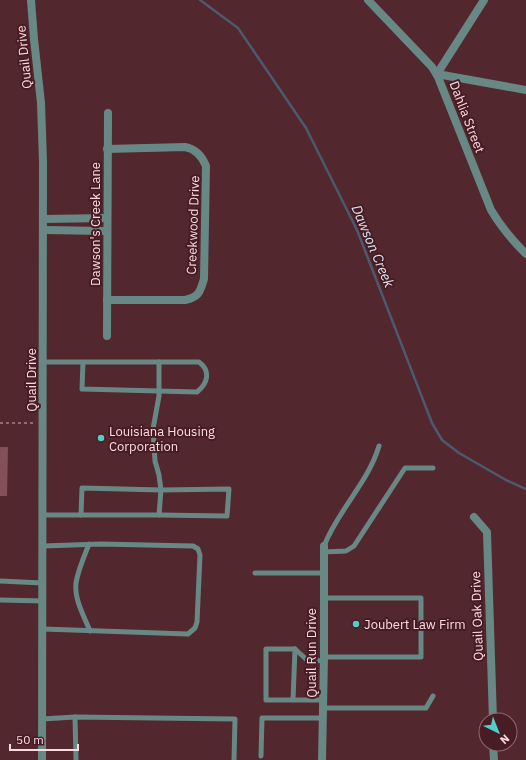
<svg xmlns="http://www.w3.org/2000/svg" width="526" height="760" viewBox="0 0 526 760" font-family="'IBM Plex Sans',sans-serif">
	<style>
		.green { fill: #854f57 }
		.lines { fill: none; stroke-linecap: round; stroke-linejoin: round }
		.stream { stroke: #4d596f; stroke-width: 2.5 }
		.path { stroke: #a68186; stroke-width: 1.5; stroke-dasharray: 3 3; stroke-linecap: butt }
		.lane { stroke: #688886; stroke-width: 5 }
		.street { stroke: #688886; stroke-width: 8 }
		.poi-dot { fill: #54cdc7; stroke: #481c25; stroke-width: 1.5 }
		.labels { text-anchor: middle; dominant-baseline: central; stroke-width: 4; stroke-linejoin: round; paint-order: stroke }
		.street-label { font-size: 13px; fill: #fadce0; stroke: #481c25 }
		.poi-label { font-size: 13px; fill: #fadce0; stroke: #481c25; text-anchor: start }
		.water-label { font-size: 14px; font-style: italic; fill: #dae6f3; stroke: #481c25 }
	</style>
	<rect width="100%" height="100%" fill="#53272e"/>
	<polygon class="green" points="0,447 8,447 7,496 0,496"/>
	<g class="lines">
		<polyline class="stream" points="200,0 238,28 306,128 357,230 432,423 442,440 459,453 506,480 526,489"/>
		<polyline class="path" points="0,423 34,423"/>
		<g class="lane">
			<path d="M43,362H199C211,371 208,383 197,392L82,389L83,362"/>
			<polyline points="43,515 159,515 161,490 159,475 155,461 153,429 159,396 159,362"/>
			<polyline points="81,515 82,488 161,490 229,489 227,516 159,515"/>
			<path d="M89,544C84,557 78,570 76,583C74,599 84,616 90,631"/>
			<path d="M324,546C338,510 368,483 379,446"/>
			<polyline points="323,552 346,551 354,546 405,468 433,468"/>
			<polyline points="255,573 323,573"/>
			<polyline points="0,581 43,583"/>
			<polyline points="323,598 421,598 421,657 324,657"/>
			<polyline points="0,600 43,601"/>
			<polyline points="43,629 188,634 195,628 197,622 200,555 198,549 193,546 101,544 43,546"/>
			<polyline points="295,649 307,660 324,661"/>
			<polyline points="293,700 295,649 266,649 266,700 323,700"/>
			<polyline points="323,708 426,708 433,696"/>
			<polyline points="75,717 76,760"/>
			<polyline points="42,719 75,717 235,719 234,760"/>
			<polyline points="261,756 262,718 323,718"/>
		</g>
		<g class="street">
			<polyline points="31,0 34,39 41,103 43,162 42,760"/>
			<path d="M368,0L432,67L438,77L491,210C501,227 512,240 526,254"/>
			<polyline points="484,0 437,74 526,90"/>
			<polyline points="44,219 107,218"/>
			<polyline points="44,230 107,231"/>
			<path d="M107,300H185C199,297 200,292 204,279L206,166C202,156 196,149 185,147L107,149"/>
			<polyline points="107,336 108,113"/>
			<polyline points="474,517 487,532 493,720"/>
			<polyline points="493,744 494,760"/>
			<polyline points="322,760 324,657 324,546"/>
		</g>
	</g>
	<g class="poi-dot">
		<circle cx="101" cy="438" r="4"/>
		<circle cx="356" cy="624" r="4"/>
	</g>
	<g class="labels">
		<g class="street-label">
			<text transform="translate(24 57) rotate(-96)">Quail Drive</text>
			<text transform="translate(467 117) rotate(69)">Dahlia Street</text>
			<text transform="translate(95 224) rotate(-90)">Dawson's Creek Lane</text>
			<text transform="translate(193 225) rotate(-88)">Creekwood Drive</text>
			<text transform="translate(31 380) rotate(-90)">Quail Drive</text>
			<text transform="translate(477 616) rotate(-92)">Quail Oak Drive</text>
			<text transform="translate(311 653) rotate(-90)">Quail Run Drive</text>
		</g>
		<g class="poi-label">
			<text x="109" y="431">Louisiana Housing<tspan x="109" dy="15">Corporation</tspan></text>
			<text x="364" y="624">Joubert Law Firm</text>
		</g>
		<g class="water-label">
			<text transform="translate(373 246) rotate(67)">Dawson Creek</text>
		</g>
	</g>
	<g transform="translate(498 732) rotate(137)"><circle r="19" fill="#481c25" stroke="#8f6970"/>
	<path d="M0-3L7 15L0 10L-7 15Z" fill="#54cdc7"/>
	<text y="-6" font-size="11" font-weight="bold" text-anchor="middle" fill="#fadce0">N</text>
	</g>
	<path d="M10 744v6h68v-6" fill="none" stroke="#fadce0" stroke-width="2"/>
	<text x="16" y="744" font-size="12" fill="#fadce0" stroke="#481c25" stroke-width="3" paint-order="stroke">50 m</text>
</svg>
